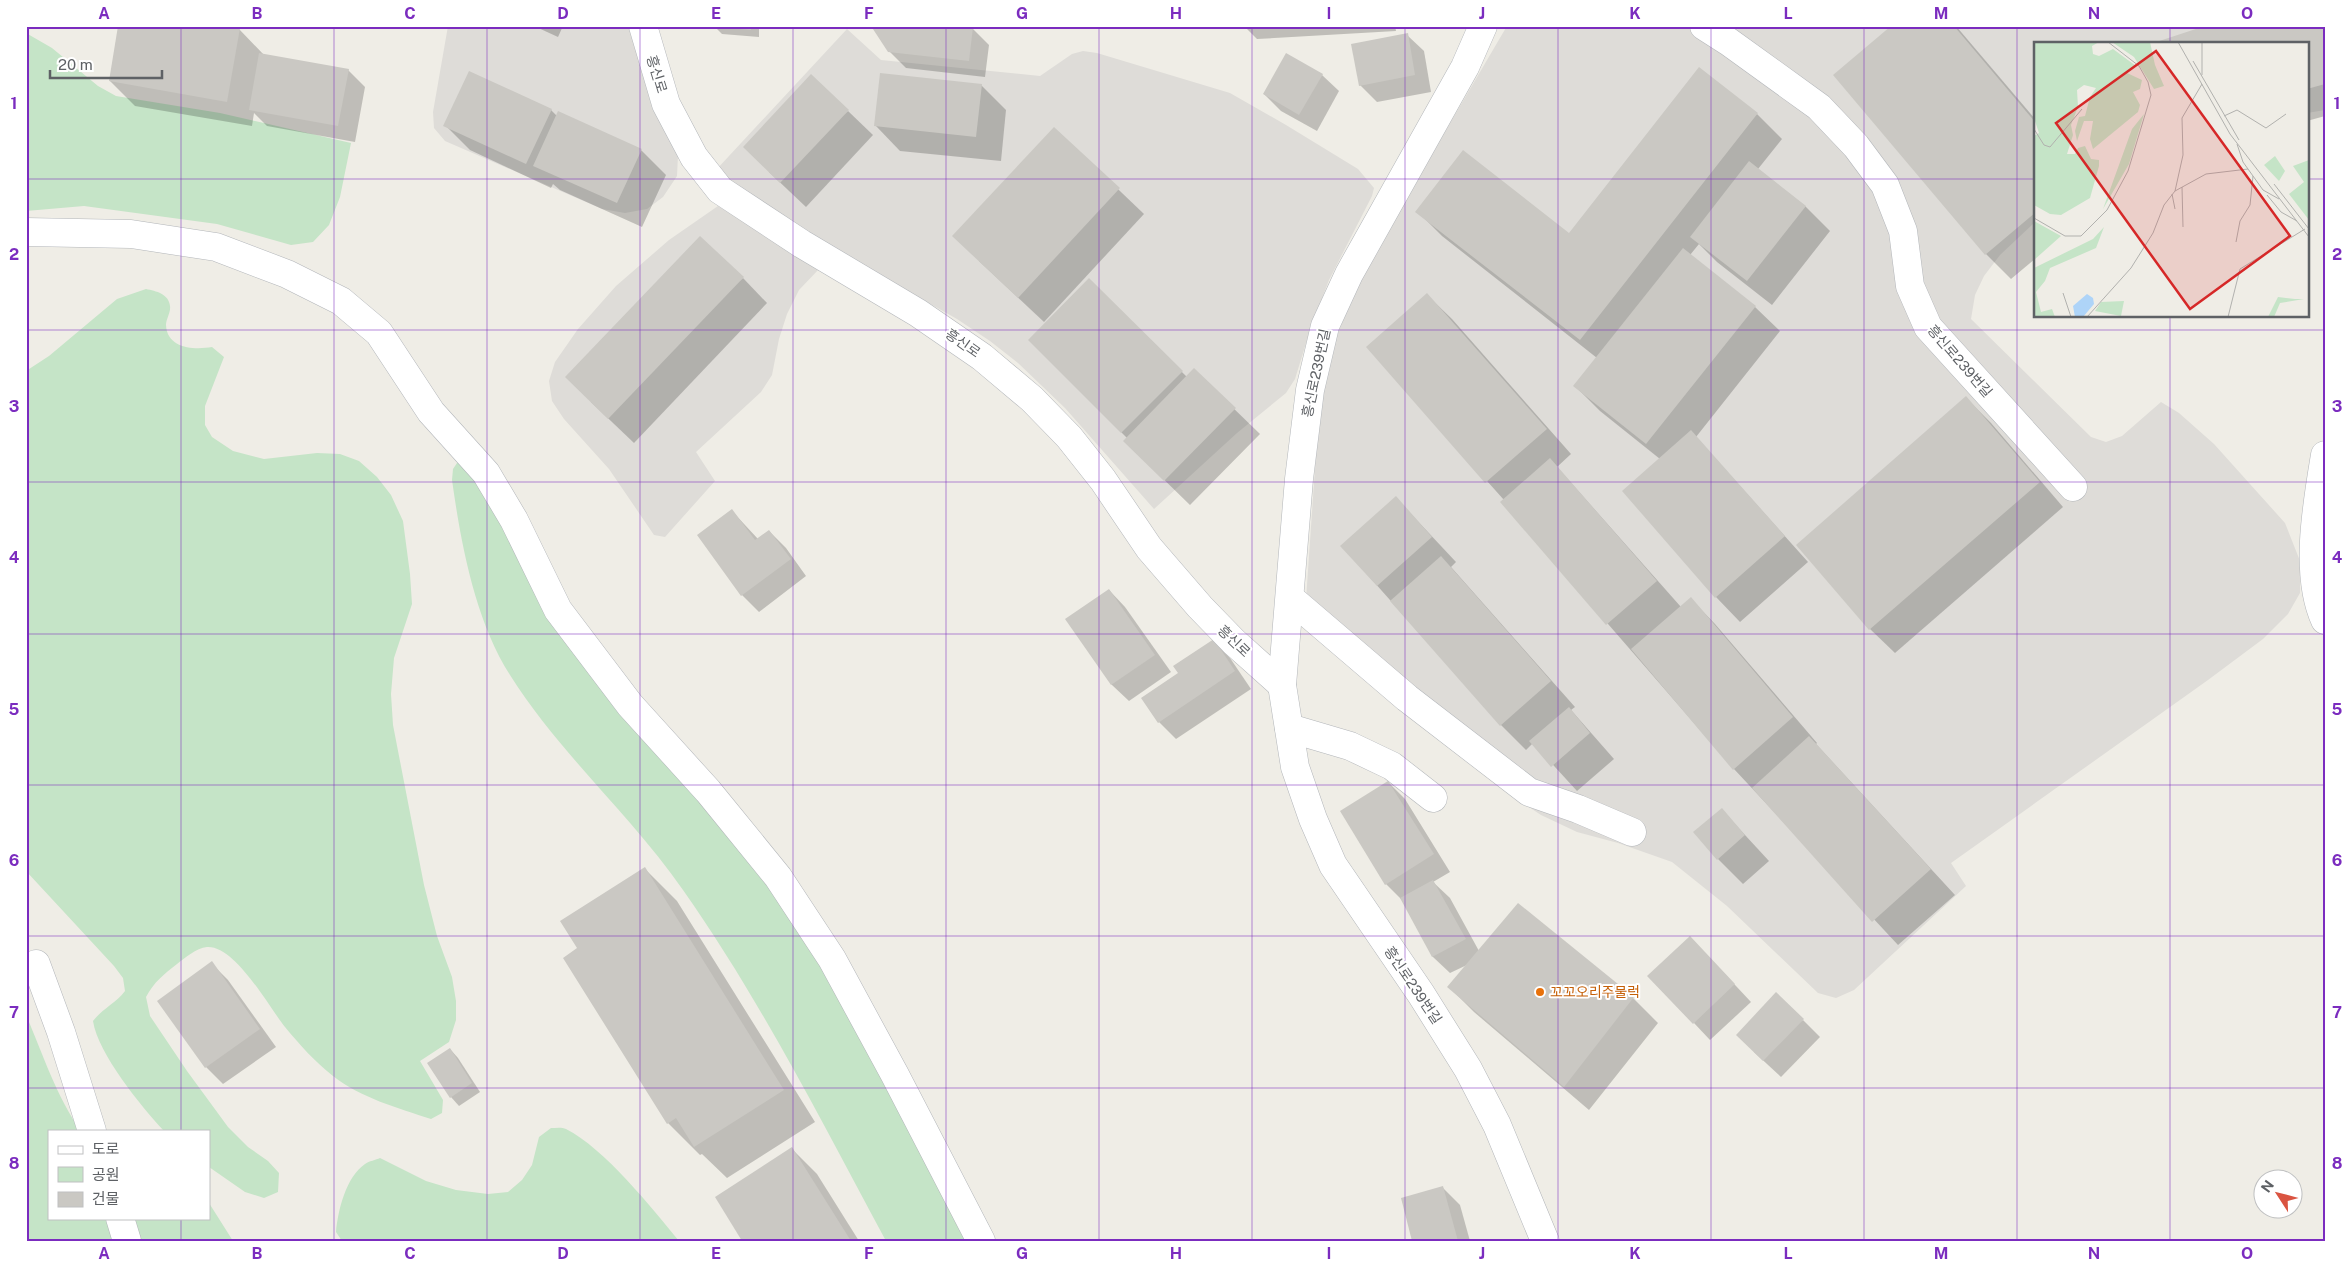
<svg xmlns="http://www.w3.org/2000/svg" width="2351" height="1267" viewBox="0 0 2351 1267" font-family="'Public Sans','Noto Sans KR',sans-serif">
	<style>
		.industrial { fill: #dedcd8 }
		.green { fill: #c5e4c7 }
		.shadow { fill: #0003 }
		.building { fill: #cac8c3 }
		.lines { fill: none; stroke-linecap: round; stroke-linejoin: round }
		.minor-casing { stroke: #b3b6ba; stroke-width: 29 }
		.minor { stroke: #fff; stroke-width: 28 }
		.grid { fill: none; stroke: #7b2cbf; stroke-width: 1; stroke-opacity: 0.55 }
		.food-dot { fill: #e8710a; stroke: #fff; stroke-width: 2 }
		.labels { text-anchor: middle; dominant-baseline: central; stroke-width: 4; stroke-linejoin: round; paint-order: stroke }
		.street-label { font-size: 14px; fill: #5e6165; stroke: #fff }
		.food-label { font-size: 14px; fill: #c56008; stroke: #fff; text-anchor: start }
		.inset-road { fill: none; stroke: #b1b1ae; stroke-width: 1 }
		.view { fill: #d62828; fill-opacity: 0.15; stroke: #d62828; stroke-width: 2.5 }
		.inset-edge { fill: none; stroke: #5e6165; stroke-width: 2.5 }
		.neatline { fill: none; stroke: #7b2cbf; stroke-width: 2 }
		.grid-label { font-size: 16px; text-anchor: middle; font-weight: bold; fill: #7b2cbf }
	</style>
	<rect width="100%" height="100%" fill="#efede6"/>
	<g class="industrial">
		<polygon points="448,26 629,26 636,49 678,155 677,176 663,197 647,209 625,213 602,209 445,141 434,128 433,112"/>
		<polygon points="1507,26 2325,26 2325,110 2307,113 2307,44 2035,44 2035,222 2000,255 1984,276 1975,295 1971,319 2091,437 2106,442 2122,436 2161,402 2179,413 2214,444 2285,523 2300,561 2300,593 2288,614 2263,639 2208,680 1951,863 1966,886 1854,990 1836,998 1818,993 1727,906 1672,862 1618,843 1577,832 1541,815 1506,792 1304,629 1319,410 1332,348 1349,306 1375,251"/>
		<polygon points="847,29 881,60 1040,76 1072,54 1083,51 1097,53 1230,93 1286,125 1358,169 1374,188 1372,196 1329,280 1311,327 1295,379 1286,393 1237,433 1154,509 1065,408 1018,363 990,341 957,319 770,213 716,170"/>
		<polygon points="718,206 820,268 799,290 787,314 779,339 772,375 761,392 696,452 715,481 665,537 654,535 609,469 564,419 552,401 549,381 555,362 578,329 616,286 669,240"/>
	</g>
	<g class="green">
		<polygon points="26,33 52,48 98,86 116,96 220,113 351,143 340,197 329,225 313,242 291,245 217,224 84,206 26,211"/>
		<path d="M146,289C156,291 169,294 170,306C171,312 166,319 166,325C167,349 195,350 212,347L224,357L205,406V425L212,437L233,451L264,459L317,453L340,454L359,461L377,477L391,495L403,521L410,574L412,604L394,658L391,694L393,725L424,885L437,936L452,977L456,1001V1020L449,1042L420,1061L443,1100L442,1113L431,1119C398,1108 361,1098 333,1076C315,1062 299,1044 285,1027C269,1007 235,945 207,947C196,948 185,958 177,964C164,974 154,982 146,997L150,1016L187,1071L228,1127L248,1147L268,1161L279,1173L278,1192L264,1198L245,1192L209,1167V1131H164C141,1106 98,1054 93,1021C102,1009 116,1003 125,991L123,978L114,966L26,871V371L49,356L117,299Z"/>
		<path d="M457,463H463L782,902L823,967L966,1241H886C822,1122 761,1001 683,890C631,815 559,753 510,675C475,620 461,544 452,480L453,469Z"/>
		<path d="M26,1015C43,1054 56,1096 81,1131H49V1218H209V1203L233,1241H26Z"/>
		<path d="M551,1128C556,1128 562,1127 566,1129C604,1148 652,1208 679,1241H342L336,1232C338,1210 346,1177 365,1164C369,1161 376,1160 380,1158L426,1181L456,1190L488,1194L508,1192L522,1180L532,1165L539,1137Z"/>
	</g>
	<g class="shadow">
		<polygon points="120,26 225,26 239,29 264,55 348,70 365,87 355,142 267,126 254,113 252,126 135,106 110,81"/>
		<polygon points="534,26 563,26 558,37"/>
		<polygon points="714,26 759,26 759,37 722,34"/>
		<polygon points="872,26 972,28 989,45 985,77 906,68 889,51"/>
		<polygon points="1244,26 1395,26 1396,31 1257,39"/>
		<polygon points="1893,26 1956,26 2035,119 2035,259 2011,279 1986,254 1835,75"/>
		<polygon points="2325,26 2325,116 2307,121 2307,44"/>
		<polygon points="1407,35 1424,51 1431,92 1377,102 1360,85"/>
		<polygon points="1322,75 1339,91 1317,131 1281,111 1264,94"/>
		<polygon points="981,85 1006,110 1001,161 900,151 876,126"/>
		<polygon points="551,110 557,116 641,150 666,175 642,227 560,190 553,184 551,188 470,150 445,125"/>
		<polygon points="848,111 873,135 806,207 769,172"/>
		<polygon points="1757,114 1782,139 1758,169 1805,206 1830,231 1772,305 1717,262 1699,244 1690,255 1755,307 1780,331 1696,437 1808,562 1740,622 1716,597 1660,459 1600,411 1575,386 1597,358 1442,236 1417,211 1569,235"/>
		<polygon points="1054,128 1144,214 1044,322 979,261"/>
		<polygon points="743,278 767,303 634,443 591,402"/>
		<polygon points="1089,280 1187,377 1194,370 1260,434 1190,505 1149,465 1127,438 1029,340"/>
		<polygon points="1427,295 1452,319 1571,454 1557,467 1681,607 1691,599 1715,624 1817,743 1816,744 1955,895 1898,945 1734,769 1502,502 1504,500 1367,347"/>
		<polygon points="1966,398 1991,423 2063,507 1895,653 1870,629"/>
		<polygon points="1396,498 1456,562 1451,567 1575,707 1571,710 1614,759 1577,791 1533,743 1526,750 1501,725 1342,546"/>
		<polygon points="732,511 758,539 769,531 786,548 806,576 759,612 742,595"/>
		<polygon points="1109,590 1125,607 1171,672 1129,701 1112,685 1067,620"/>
		<polygon points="1214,641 1230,658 1251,689 1176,739 1159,722 1180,674"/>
		<polygon points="1388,782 1405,799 1450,872 1433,882 1450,898 1479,951 1518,905 1633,998 1658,1023 1589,1110 1474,1012 1449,987 1469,964 1450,973 1433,957 1402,900 1386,884"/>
		<polygon points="1721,809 1769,861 1743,884 1718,859"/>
		<polygon points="645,869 677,901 815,1122 727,1178 702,1154 700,1155 668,1123 565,958 579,949"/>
		<polygon points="1706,954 1751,1002 1710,1040 1694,1023"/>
		<polygon points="211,963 228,980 276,1047 223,1084 206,1067 159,1001"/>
		<polygon points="1803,1020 1820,1037 1781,1077 1754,1052"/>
		<polygon points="450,1049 458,1058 480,1092 459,1106 451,1097"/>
		<polygon points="792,1149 817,1174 859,1241 744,1241"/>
		<polygon points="1443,1188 1460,1205 1470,1241 1413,1241"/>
	</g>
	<g class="building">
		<polygon points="118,26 240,28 227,102 109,81"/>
		<polygon points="728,26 751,26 751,30 728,28"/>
		<polygon points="871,26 973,27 969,61 888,52"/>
		<polygon points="1891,26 1954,26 2035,122 2035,213 1985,255 1833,75"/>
		<polygon points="2205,26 2325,26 2325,84 2307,89 2307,44 2150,44"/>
		<polygon points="1408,33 1415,75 1359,86 1351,44"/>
		<polygon points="259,53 349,69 338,126 249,110"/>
		<polygon points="1286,53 1323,74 1299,115 1263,94"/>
		<polygon points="1699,67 1758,113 1580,340 1415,212 1463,150 1569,233"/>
		<polygon points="469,71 552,109 526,164 443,126"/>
		<polygon points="880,73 982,84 976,137 874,126"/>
		<polygon points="811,74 849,110 780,183 743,147"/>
		<polygon points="558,111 642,149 617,203 533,166"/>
		<polygon points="1054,127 1120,188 1018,298 952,236"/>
		<polygon points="1749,161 1806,206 1747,281 1690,237"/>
		<polygon points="700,236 744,277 608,419 565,377"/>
		<polygon points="1683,248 1756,306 1646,444 1573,386"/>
		<polygon points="1089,278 1183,371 1121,433 1028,340"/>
		<polygon points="1427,293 1547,429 1485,483 1366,347"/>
		<polygon points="1194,368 1236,408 1164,481 1123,441"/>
		<polygon points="1966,396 2040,482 1869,630 1796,545"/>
		<polygon points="1691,430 1785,536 1715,598 1622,491"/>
		<polygon points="1550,458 1657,581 1606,625 1500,502"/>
		<polygon points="1396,496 1432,537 1377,586 1340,546"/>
		<polygon points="732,509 755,540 769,530 791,559 741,596 697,535"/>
		<polygon points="1441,556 1551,681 1500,726 1390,601"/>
		<polygon points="1109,589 1155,655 1111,685 1065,619"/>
		<polygon points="1691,597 1793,717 1733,770 1631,649"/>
		<polygon points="1214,639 1235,671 1158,723 1141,698 1178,673 1173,666"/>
		<polygon points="1569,707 1590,733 1551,767 1529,741"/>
		<polygon points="1809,736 1931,869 1872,922 1752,788"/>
		<polygon points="1388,781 1434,854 1385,885 1340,811"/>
		<polygon points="1722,808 1745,835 1717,860 1693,832"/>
		<polygon points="645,867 784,1090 694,1147 676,1118 667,1124 563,958 577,948 560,921"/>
		<polygon points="1433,880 1466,939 1432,957 1400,898"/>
		<polygon points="1518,903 1634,997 1564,1087 1447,987"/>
		<polygon points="1690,936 1735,984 1693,1024 1647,976"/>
		<polygon points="212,961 260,1029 205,1068 157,1001"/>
		<polygon points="1776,992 1804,1019 1763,1061 1736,1035"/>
		<polygon points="450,1048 472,1083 450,1098 427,1063"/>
		<polygon points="792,1147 851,1241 742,1241 715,1197"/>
		<polygon points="1443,1186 1458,1241 1412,1241 1401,1198"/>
	</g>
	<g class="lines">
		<g class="minor-casing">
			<g id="minor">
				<polyline points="643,26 666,104 694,157 720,190 802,244 918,313 982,357 1032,399 1069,437 1103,480 1149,548 1200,607 1234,642 1282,685"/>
				<polyline points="1483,26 1465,67 1349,274 1325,326 1310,390 1299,479 1282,685 1295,767 1313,819 1333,865 1421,994 1468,1069 1497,1125 1545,1241"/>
				<polyline points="1704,26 1729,42 1819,107 1856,146 1885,185 1903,231 1910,286 1928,327 2073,487"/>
				<polyline points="26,232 131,234 216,247 287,274 341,301 379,333 431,412 486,473 514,520 558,610 630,705 708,791 778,877 832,959 895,1075 981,1241"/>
				<path d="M2325,455C2317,503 2304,575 2325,620"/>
				<polyline points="1290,598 1407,698 1529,792 1578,809 1632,832"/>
				<polyline points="1289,728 1350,746 1392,766 1433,798"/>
				<polyline points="36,964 61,1032 92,1131"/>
				<polyline points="120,1218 127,1241"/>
			</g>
		</g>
		<use href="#minor" class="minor"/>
	</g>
	<path class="grid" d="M181,26V1131M334,26V1241M487,26V1241M640,26V1241M793,26V1241M946,26V1241M1099,26V1241M1252,26V1241M1405,26V1241M1558,26V1241M1711,26V1241M1864,26V1241M2017,26V1241M2170,26V44M26,179H2035M2307,179H2325M2170,316V1241M26,330H2325M26,482H2325M26,634H2325M26,785H2325M26,936H2325M26,1088H2325M181,1218V1241"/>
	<circle class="food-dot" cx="1540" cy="992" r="5"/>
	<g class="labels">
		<g class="street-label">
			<text transform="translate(657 74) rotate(73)">흥신로</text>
			<text transform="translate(963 343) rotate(35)">흥신로</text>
			<text transform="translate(1960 361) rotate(49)">흥신로239번길</text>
			<text transform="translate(1316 373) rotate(-78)">흥신로239번길</text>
			<text transform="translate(1234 641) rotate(44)">흥신로</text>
			<text transform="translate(1413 985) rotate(56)">흥신로239번길</text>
		</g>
		<g class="food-label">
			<text x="1550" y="992">꼬꼬오리주물럭</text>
		</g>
	</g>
	<g transform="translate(2034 42)">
		<rect width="275" height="275" fill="#efede6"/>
		<path d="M0,0H65L58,4L59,12L65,14L79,7L102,24L93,31L108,38L106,47L99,50L106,63L104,70L59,107L56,97L59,79H50L43,99L41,89L45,75L51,74L56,55L62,46L50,43L43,48L44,65L37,83L39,93L33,112H41L44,106L51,104L57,117L65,118V124L56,156L27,173L16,172L0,163V94L5,91L0,76ZM78,0H116L121,23L130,44L120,47L100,15ZM110,72L95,122L69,167L98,87ZM241,114L251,129L245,139L230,123ZM275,118V178L255,152L270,140L259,124ZM0,179L27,194L0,218ZM70,185L62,206L16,226L11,239L2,250L7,270L18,267L21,275H0V226L59,197ZM244,255L261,257H270L246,261L240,275H234ZM90,259L87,274L61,269L67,260Z" fill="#c5e4c7"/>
		<path d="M53,252L59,256L60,262L49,275H41L39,264Z" fill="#aed4f8"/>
		<path class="inset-road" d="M144,0L196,92L275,195M168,0V33M159,19L205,98M190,74L203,68L232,86L252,72M0,87L10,103L16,105L48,67M203,102L209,120L229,148L245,157M240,142L275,187M148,145L149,185M141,149L149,113L148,76L168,42M138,152L141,167M233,153L247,170L263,179M0,176L31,194H47L73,168L94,129L117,53L114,40L105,24L74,0M202,200L206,179L216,163L219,134M29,251L37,275M53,275L97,226L119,191L130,163L141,149L172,132L214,127M194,275L206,227L271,187"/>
		<path class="view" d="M122,9L256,194L156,267L22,81Z"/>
		<rect width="275" height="275" class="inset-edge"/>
	</g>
	<rect width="2351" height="1267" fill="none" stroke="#ffffff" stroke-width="55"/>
	<rect x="48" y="1130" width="162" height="90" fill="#ffffff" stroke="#bfc0c1"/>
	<rect x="58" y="1146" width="25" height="8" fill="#ffffff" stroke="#bfc0c1"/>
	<text x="92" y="1154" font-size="15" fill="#5e6165">도로</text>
	<rect x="58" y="1167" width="25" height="15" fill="#c5e4c7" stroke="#bfc0c1"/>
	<text x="92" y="1180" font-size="15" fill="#5e6165">공원</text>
	<rect x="58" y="1192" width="25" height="15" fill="#cac8c3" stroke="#bfc0c1"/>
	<text x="92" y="1204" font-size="15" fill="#5e6165">건물</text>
	<g transform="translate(2278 1194) rotate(306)"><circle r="24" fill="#ffffff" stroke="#bfc0c1"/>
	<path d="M0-4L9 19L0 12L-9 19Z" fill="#da5441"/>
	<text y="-8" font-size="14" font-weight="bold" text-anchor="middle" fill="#5e6165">N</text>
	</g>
	<path d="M50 70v8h112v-8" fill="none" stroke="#5e6165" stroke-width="2.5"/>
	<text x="58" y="70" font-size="15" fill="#5e6165" stroke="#ffffff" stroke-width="4" paint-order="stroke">20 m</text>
	<rect x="28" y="28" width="2296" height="1212" class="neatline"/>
	<g class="grid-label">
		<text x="104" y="19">A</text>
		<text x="257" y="19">B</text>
		<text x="410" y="19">C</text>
		<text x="563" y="19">D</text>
		<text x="716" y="19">E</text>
		<text x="869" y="19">F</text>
		<text x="1022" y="19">G</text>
		<text x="1176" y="19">H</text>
		<text x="1329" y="19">I</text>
		<text x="1482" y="19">J</text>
		<text x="1635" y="19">K</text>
		<text x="1788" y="19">L</text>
		<text x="1941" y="19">M</text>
		<text x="2094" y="19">N</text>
		<text x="2247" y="19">O</text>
		<text x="14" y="109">1</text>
		<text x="2337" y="109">1</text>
		<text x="14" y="260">2</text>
		<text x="2337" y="260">2</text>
		<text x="14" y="412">3</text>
		<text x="2337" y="412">3</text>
		<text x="14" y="563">4</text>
		<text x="2337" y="563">4</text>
		<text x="14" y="715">5</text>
		<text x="2337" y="715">5</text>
		<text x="14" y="866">6</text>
		<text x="2337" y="866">6</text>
		<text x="14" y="1018">7</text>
		<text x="2337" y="1018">7</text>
		<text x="14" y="1169">8</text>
		<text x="2337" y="1169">8</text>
		<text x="104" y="1259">A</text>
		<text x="257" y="1259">B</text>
		<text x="410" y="1259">C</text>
		<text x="563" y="1259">D</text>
		<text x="716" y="1259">E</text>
		<text x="869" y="1259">F</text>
		<text x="1022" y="1259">G</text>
		<text x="1176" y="1259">H</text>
		<text x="1329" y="1259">I</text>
		<text x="1482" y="1259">J</text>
		<text x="1635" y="1259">K</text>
		<text x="1788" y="1259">L</text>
		<text x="1941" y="1259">M</text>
		<text x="2094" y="1259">N</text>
		<text x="2247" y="1259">O</text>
	</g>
</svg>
